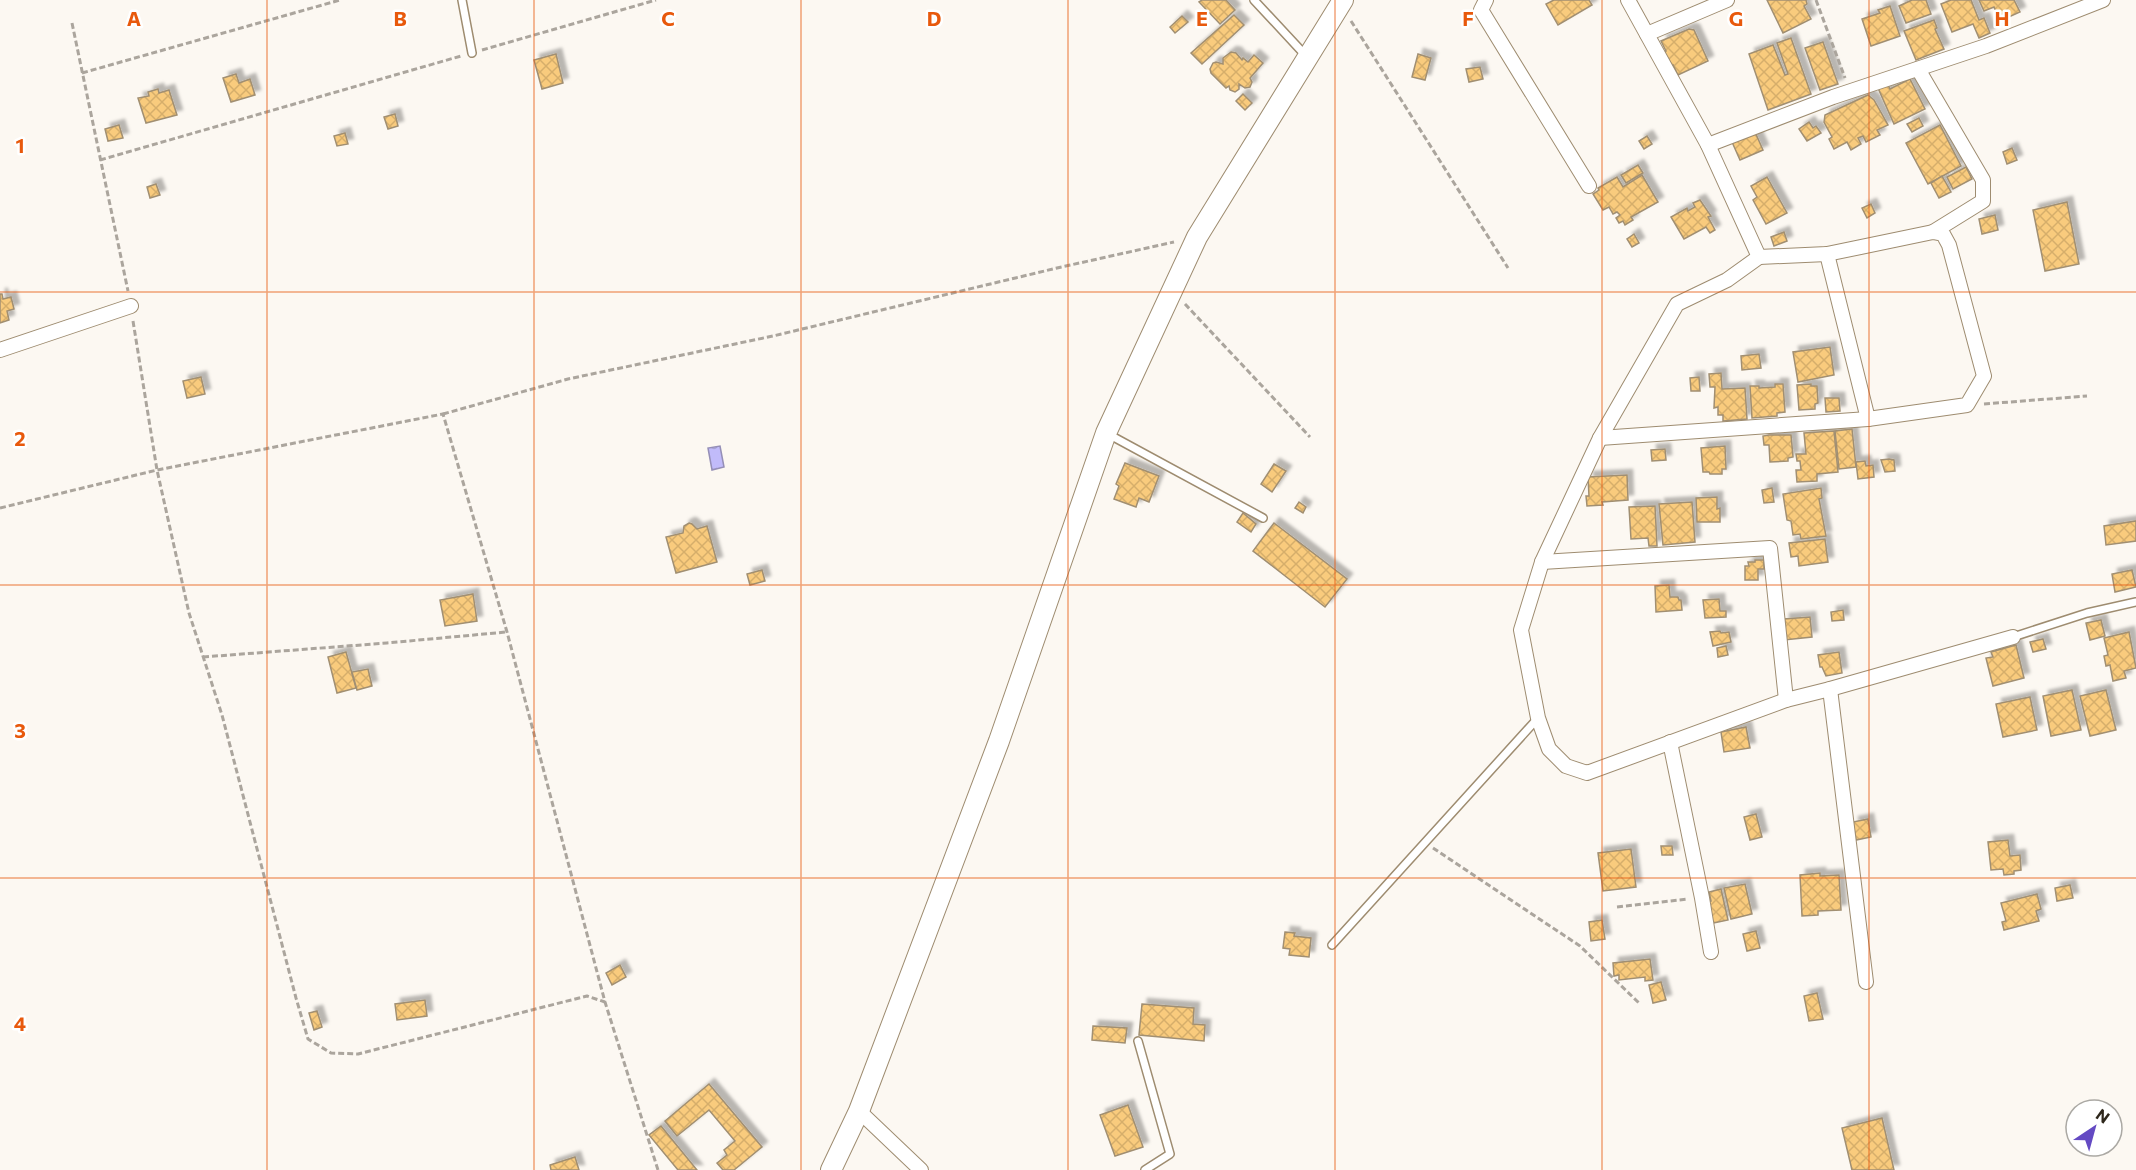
<svg xmlns="http://www.w3.org/2000/svg" width="2136" height="1170" viewBox="0 0 2136 1170" font-family="Commissioner,sans-serif">
	<style>
		.water { fill: url(#water-ripples); stroke: #958fb7; stroke-width: 1.5 }
		.building { fill: url(#building-cross-hatch); stroke: #a18f72; stroke-width: 1.5; filter: url(#shadow) }
		.lines { fill: none; stroke-linecap: round; stroke-linejoin: round }
		.lane-casing { stroke: #9e8c70; stroke-width: 10 }
		.street-casing { stroke: #9e8c70; stroke-width: 16 }
		.secondary-casing { stroke: #9e8c70; stroke-width: 22 }
		.path { stroke: #aba59d; stroke-width: 3; stroke-dasharray: 6 3; stroke-linecap: butt }
		.lane { stroke: #fff; stroke-width: 7 }
		.street { stroke: #fff; stroke-width: 14 }
		.secondary { stroke: #fff; stroke-width: 20 }
		.grid { fill: none; stroke: #e8590c; stroke-width: 1.5; stroke-opacity: 0.55 }
		.grid-label { font-size: 20px; text-anchor: middle; font-weight: bold; fill: #e8590c; stroke: #fff; stroke-width: 5; stroke-linejoin: round; paint-order: stroke }
	</style>
	<defs>
		<pattern id="water-ripples" width="26" height="14" patternUnits="userSpaceOnUse" patternTransform="scale(1.5)"><rect width="26" height="14" fill="#c1bbfa"/><path d="M2 4q2-2 4 0t4 0M15 11q2-2 4 0t4 0" fill="none" stroke="#a6a1d6"/></pattern>
		<pattern id="building-cross-hatch" width="8" height="8" patternUnits="userSpaceOnUse" patternTransform="scale(1.5)"><rect width="8" height="8" fill="#f9cb7d"/><path d="M0 0l8 8M0 8l8-8" fill="none" stroke="#d6ae6b"/></pattern>
		<filter id="shadow"><feDropShadow dx="5.5" dy="-5.5" stdDeviation="1.5" flood-color="#0004"/></filter>
	</defs>
	<rect width="100%" height="100%" fill="#fcf8f2"/>
	<polygon class="water" points="720,446 724,467 712,470 708,448"/>
	<g class="building">
		<polygon points="1202,0 1226,0 1235,10 1220,24 1199,2"/>
		<polygon points="1554,0 1589,0 1592,5 1558,25 1546,4"/>
		<polygon points="1767,0 1806,0 1807,4 1804,6 1811,19 1783,33"/>
		<polygon points="1912,0 1926,0 1931,14 1906,23 1899,6"/>
		<polygon points="1951,0 1971,0 1979,20 1984,18 1990,33 1979,38 1973,24 1952,32 1941,4"/>
		<polygon points="1979,0 2014,0 2020,12 2000,21 1994,7 1984,11"/>
		<polygon points="1890,6 1900,36 1871,46 1862,19 1880,13 1878,10"/>
		<polygon points="1234,15 1244,25 1202,64 1191,53"/>
		<polygon points="1182,16 1188,22 1175,33 1170,27"/>
		<polygon points="1934,20 1937,28 1935,29 1944,49 1916,60 1904,31"/>
		<polygon points="1689,29 1694,30 1708,61 1678,75 1673,65 1670,66 1664,53 1666,51 1661,41"/>
		<polygon points="1791,38 1811,94 1768,110 1749,54 1773,45 1785,75 1788,74 1777,43"/>
		<polygon points="1823,42 1838,84 1820,90 1805,48"/>
		<polygon points="1231,52 1236,53 1242,60 1243,58 1248,62 1254,55 1263,63 1250,78 1252,82 1250,87 1245,88 1239,84 1239,89 1235,92 1230,90 1229,86 1226,88 1211,73 1210,69 1213,63 1216,62 1223,64 1223,58"/>
		<polygon points="556,54 563,83 542,89 534,60"/>
		<polygon points="1418,54 1431,58 1425,80 1412,77"/>
		<polygon points="1480,67 1483,79 1469,82 1466,69"/>
		<polygon points="236,74 239,83 250,79 255,95 231,102 223,78"/>
		<polygon points="1910,79 1925,109 1894,124 1878,88 1887,83 1890,89"/>
		<polygon points="158,89 159,93 169,90 177,115 146,123 138,98 149,96 148,92"/>
		<polygon points="1243,94 1252,103 1245,110 1236,101"/>
		<polygon points="1868,95 1874,100 1888,125 1877,130 1880,135 1866,142 1863,136 1858,138 1861,144 1851,150 1847,142 1834,149 1829,139 1832,137 1824,122 1825,115"/>
		<polygon points="395,114 398,126 388,129 384,117"/>
		<polygon points="1919,118 1923,126 1912,132 1907,124"/>
		<polygon points="1809,122 1813,128 1816,126 1821,133 1807,141 1799,129"/>
		<polygon points="119,125 123,138 108,141 105,129"/>
		<polygon points="1940,125 1961,166 1928,184 1906,143"/>
		<polygon points="1755,132 1763,150 1740,160 1732,142"/>
		<polygon points="345,133 348,144 337,146 334,136"/>
		<polygon points="1647,136 1652,144 1644,149 1639,141"/>
		<polygon points="2012,148 2017,160 2007,164 2003,152"/>
		<polygon points="1638,165 1643,173 1626,183 1621,175"/>
		<polygon points="1966,167 1972,179 1953,189 1947,177"/>
		<polygon points="1642,175 1658,202 1631,217 1633,220 1625,225 1623,221 1619,223 1616,218 1620,215 1617,212 1613,214 1609,207 1603,210 1593,194 1599,190 1598,188 1617,177 1623,187"/>
		<polygon points="1942,176 1951,192 1939,198 1931,183"/>
		<polygon points="1767,177 1787,213 1766,224 1753,200 1757,197 1751,186"/>
		<polygon points="156,184 160,195 150,198 147,187"/>
		<polygon points="1700,200 1711,216 1708,217 1715,230 1710,233 1706,227 1684,239 1671,217 1687,208 1688,211 1695,207 1693,203"/>
		<polygon points="2067,202 2079,264 2045,271 2033,210"/>
		<polygon points="1871,204 1875,213 1867,218 1862,208"/>
		<polygon points="1995,215 1998,230 1982,234 1979,219"/>
		<polygon points="1784,232 1787,241 1774,246 1771,237"/>
		<polygon points="1634,234 1639,243 1632,247 1627,239"/>
		<polygon points="0,294 2,294 3,299 11,297 14,309 7,311 9,320 0,323"/>
		<polygon points="1830,347 1834,375 1798,382 1793,352"/>
		<polygon points="1759,354 1761,368 1742,370 1741,356"/>
		<polygon points="1721,373 1722,389 1745,388 1747,419 1723,421 1723,415 1718,415 1718,407 1714,408 1715,387 1710,387 1709,374"/>
		<polygon points="201,377 205,394 187,398 183,381"/>
		<polygon points="1699,377 1700,391 1691,391 1690,378"/>
		<polygon points="1775,384 1783,384 1785,412 1777,413 1777,416 1752,418 1750,386 1759,386 1759,388 1775,387"/>
		<polygon points="1811,384 1811,386 1817,386 1818,403 1815,404 1815,409 1799,410 1797,385"/>
		<polygon points="1825,398 1839,398 1840,411 1826,412"/>
		<polygon points="1852,429 1856,467 1839,469 1835,431"/>
		<polygon points="1834,431 1838,472 1817,474 1817,481 1797,482 1796,470 1801,470 1800,461 1797,461 1796,454 1806,454 1804,433"/>
		<polygon points="1769,435 1791,435 1793,457 1788,458 1788,461 1770,462 1769,445 1764,445 1763,436"/>
		<polygon points="1725,446 1726,469 1722,469 1722,474 1710,474 1709,472 1703,472 1701,448"/>
		<polygon points="1665,449 1666,460 1652,461 1651,450"/>
		<polygon points="1889,459 1894,460 1895,471 1885,472 1881,460"/>
		<polygon points="1865,461 1866,466 1873,465 1874,477 1858,479 1856,462"/>
		<polygon points="1125,463 1159,476 1149,502 1139,498 1136,507 1114,499 1119,486 1116,484"/>
		<polygon points="1274,464 1286,471 1272,492 1261,484"/>
		<polygon points="1627,475 1628,500 1602,502 1603,505 1587,506 1586,496 1589,496 1588,477"/>
		<polygon points="1772,488 1774,502 1764,503 1762,490"/>
		<polygon points="1821,488 1822,498 1819,499 1826,536 1801,539 1800,534 1793,535 1791,521 1787,520 1783,494"/>
		<polygon points="1717,497 1717,509 1720,508 1720,522 1697,522 1696,498"/>
		<polygon points="1299,502 1306,507 1303,513 1295,508"/>
		<polygon points="1692,502 1695,542 1663,545 1659,504"/>
		<polygon points="1655,506 1657,546 1649,546 1648,538 1631,539 1629,507"/>
		<polygon points="1243,513 1256,524 1251,532 1237,522"/>
		<polygon points="2136,521 2136,541 2106,545 2104,526"/>
		<polygon points="689,523 692,524 697,529 707,526 717,562 676,573 666,537 683,533 684,526"/>
		<polygon points="1274,523 1347,579 1325,607 1253,551"/>
		<polygon points="1825,539 1828,562 1799,566 1798,556 1791,557 1789,543"/>
		<polygon points="1755,560 1764,560 1764,569 1758,569 1758,580 1745,580 1745,566 1749,566 1748,562 1755,562"/>
		<polygon points="762,570 765,581 750,585 747,574"/>
		<polygon points="2132,570 2136,587 2115,592 2112,574"/>
		<polygon points="1669,585 1670,597 1678,597 1679,600 1681,600 1682,610 1656,612 1655,586"/>
		<polygon points="473,594 477,621 445,626 440,600"/>
		<polygon points="1719,599 1720,611 1726,611 1726,617 1705,618 1703,600"/>
		<polygon points="1843,610 1844,620 1832,621 1831,612"/>
		<polygon points="1810,617 1812,637 1784,640 1784,619"/>
		<polygon points="2101,620 2105,636 2090,640 2086,623"/>
		<polygon points="1720,631 1721,633 1729,632 1731,642 1713,646 1710,632"/>
		<polygon points="2129,632 2136,668 2124,671 2126,678 2113,681 2110,665 2106,666 2104,656 2108,655 2104,638"/>
		<polygon points="2043,639 2046,649 2033,652 2030,642"/>
		<polygon points="2016,645 2024,678 1993,686 1986,658 1993,657 1991,652"/>
		<polygon points="1726,646 1728,655 1718,657 1717,648"/>
		<polygon points="346,652 356,688 337,693 328,657"/>
		<polygon points="1839,652 1842,673 1826,676 1822,667 1820,667 1818,655"/>
		<polygon points="368,669 372,686 357,690 352,672"/>
		<polygon points="2072,690 2081,730 2051,736 2043,696"/>
		<polygon points="2106,690 2116,730 2090,736 2080,696"/>
		<polygon points="2030,697 2037,730 2003,737 1996,704"/>
		<polygon points="1746,727 1750,748 1724,752 1721,732"/>
		<polygon points="1756,814 1762,837 1750,840 1744,817"/>
		<polygon points="1868,819 1871,837 1856,840 1853,822"/>
		<polygon points="2008,840 2010,856 2020,855 2021,870 2014,871 2014,874 2004,875 2003,869 1991,870 1988,842"/>
		<polygon points="1661,846 1672,846 1673,855 1662,855"/>
		<polygon points="1631,849 1636,887 1603,891 1598,853"/>
		<polygon points="1820,873 1820,876 1839,875 1841,910 1818,911 1818,915 1802,916 1800,875"/>
		<polygon points="1745,884 1752,914 1731,919 1724,888"/>
		<polygon points="2070,885 2073,898 2057,901 2055,888"/>
		<polygon points="1721,889 1728,920 1713,923 1708,902 1711,901 1709,892"/>
		<polygon points="2037,894 2041,909 2036,911 2039,921 2004,930 2002,922 2006,921 2001,903"/>
		<polygon points="1602,920 1605,939 1591,941 1589,922"/>
		<polygon points="1756,931 1760,948 1747,951 1743,934"/>
		<polygon points="1285,932 1295,933 1294,936 1311,938 1309,957 1289,955 1290,949 1283,948"/>
		<polygon points="1650,959 1653,980 1645,981 1645,977 1619,980 1619,975 1614,976 1613,963"/>
		<polygon points="620,965 626,977 612,985 606,973"/>
		<polygon points="1661,982 1666,1000 1653,1003 1649,985"/>
		<polygon points="1817,993 1823,1019 1809,1021 1804,996"/>
		<polygon points="425,1000 427,1016 397,1020 395,1004"/>
		<polygon points="1142,1004 1194,1008 1193,1024 1205,1025 1204,1041 1139,1035"/>
		<polygon points="317,1011 322,1027 314,1030 309,1013"/>
		<polygon points="1093,1026 1127,1028 1125,1043 1092,1040"/>
		<polygon points="709,1084 762,1147 734,1170 723,1170 717,1163 727,1155 724,1150 735,1141 709,1110 677,1136 665,1121"/>
		<polygon points="1128,1105 1143,1147 1115,1156 1100,1115"/>
		<polygon points="1882,1118 1894,1170 1852,1170 1842,1128"/>
		<polygon points="661,1126 697,1170 678,1170 649,1135"/>
		<polygon points="575,1157 579,1170 551,1170 550,1165"/>
	</g>
	<g class="lines">
		<g class="lane-casing">
			<g id="lane">
				<polyline points="462,0 472,53"/>
				<polyline points="1254,0 1307,57"/>
				<polyline points="1108,434 1263,518"/>
				<polyline points="2013,637 2087,613 2136,602"/>
				<polyline points="1332,945 1538,718"/>
				<polyline points="1138,1041 1170,1154 1145,1170"/>
			</g>
		</g>
		<g class="street-casing">
			<g id="street">
				<polyline points="1486,0 1481,10 1589,186"/>
				<polyline points="1628,0 1708,145 1759,257 1727,280 1677,304 1600,438 1542,562 1521,630 1538,718 1549,749 1566,766 1587,773 1786,700 1830,689 2013,637"/>
				<polyline points="1647,34 1727,0"/>
				<polyline points="1918,69 1983,180 1983,201 1933,232"/>
				<polyline points="1708,145 1833,97 1986,46 2103,0"/>
				<polyline points="1827,254 1868,419"/>
				<polyline points="0,350 131,306"/>
				<polyline points="1600,438 1868,419 1967,405 1984,376 1949,245 1943,234 1933,232 1827,254 1759,257"/>
				<polyline points="1542,562 1770,548 1786,700"/>
				<polyline points="1830,689 1866,982"/>
				<polyline points="1670,742 1702,898 1711,952"/>
				<polyline points="859,1111 921,1170"/>
			</g>
		</g>
		<g class="secondary-casing">
			<polyline id="secondary" points="831,1170 859,1111 999,741 1106,433 1197,237 1343,0"/>
		</g>
		<g class="path">
			<polyline points="1816,0 1845,78"/>
			<polyline points="1351,21 1508,268"/>
			<polyline points="72,23 128,291"/>
			<polyline points="482,50 656,0"/>
			<polyline points="82,73 340,0"/>
			<polyline points="100,160 461,56"/>
			<polyline points="1185,304 1310,437"/>
			<polyline points="133,321 157,470 189,613 222,715 296,998 308,1039 331,1053 358,1054 587,996 605,1002"/>
			<polyline points="1984,404 2087,396"/>
			<polyline points="443,414 568,379 773,336 1057,268 1174,242"/>
			<polyline points="0,508 157,470 443,414 507,632 605,1002 658,1170"/>
			<polyline points="203,657 387,643 506,632"/>
			<polyline points="1433,848 1580,946 1639,1003"/>
			<polyline points="1617,907 1688,899"/>
		</g>
		<use href="#lane" class="lane"/>
		<use href="#street" class="street"/>
		<use href="#secondary" class="secondary"/>
	</g>
	<path class="grid" d="M267,0V1170M534,0V1170M801,0V1170M1068,0V1170M1335,0V1170M1602,0V1170M1869,0V1170M0,292H2136M0,585H2136M0,878H2136"/>
	<g class="grid-label">
		<text x="134" y="26">A</text>
		<text x="400" y="26">B</text>
		<text x="668" y="26">C</text>
		<text x="934" y="26">D</text>
		<text x="1202" y="26">E</text>
		<text x="1468" y="26">F</text>
		<text x="1736" y="26">G</text>
		<text x="2002" y="26">H</text>
		<text x="20" y="153">1</text>
		<text x="20" y="446">2</text>
		<text x="20" y="738">3</text>
		<text x="20" y="1031">4</text>
	</g>
	<g transform="translate(2094 1128) rotate(36)"><circle r="28" fill="#ffffff" stroke="#aba9a4" stroke-width="1.5"/>
	<path d="M0-4.5L10 22L0 15L-10 22Z" fill="#644ac3"/>
	<text y="-9" font-size="16" font-weight="bold" text-anchor="middle" fill="#2e271b">N</text>
	</g>
</svg>
